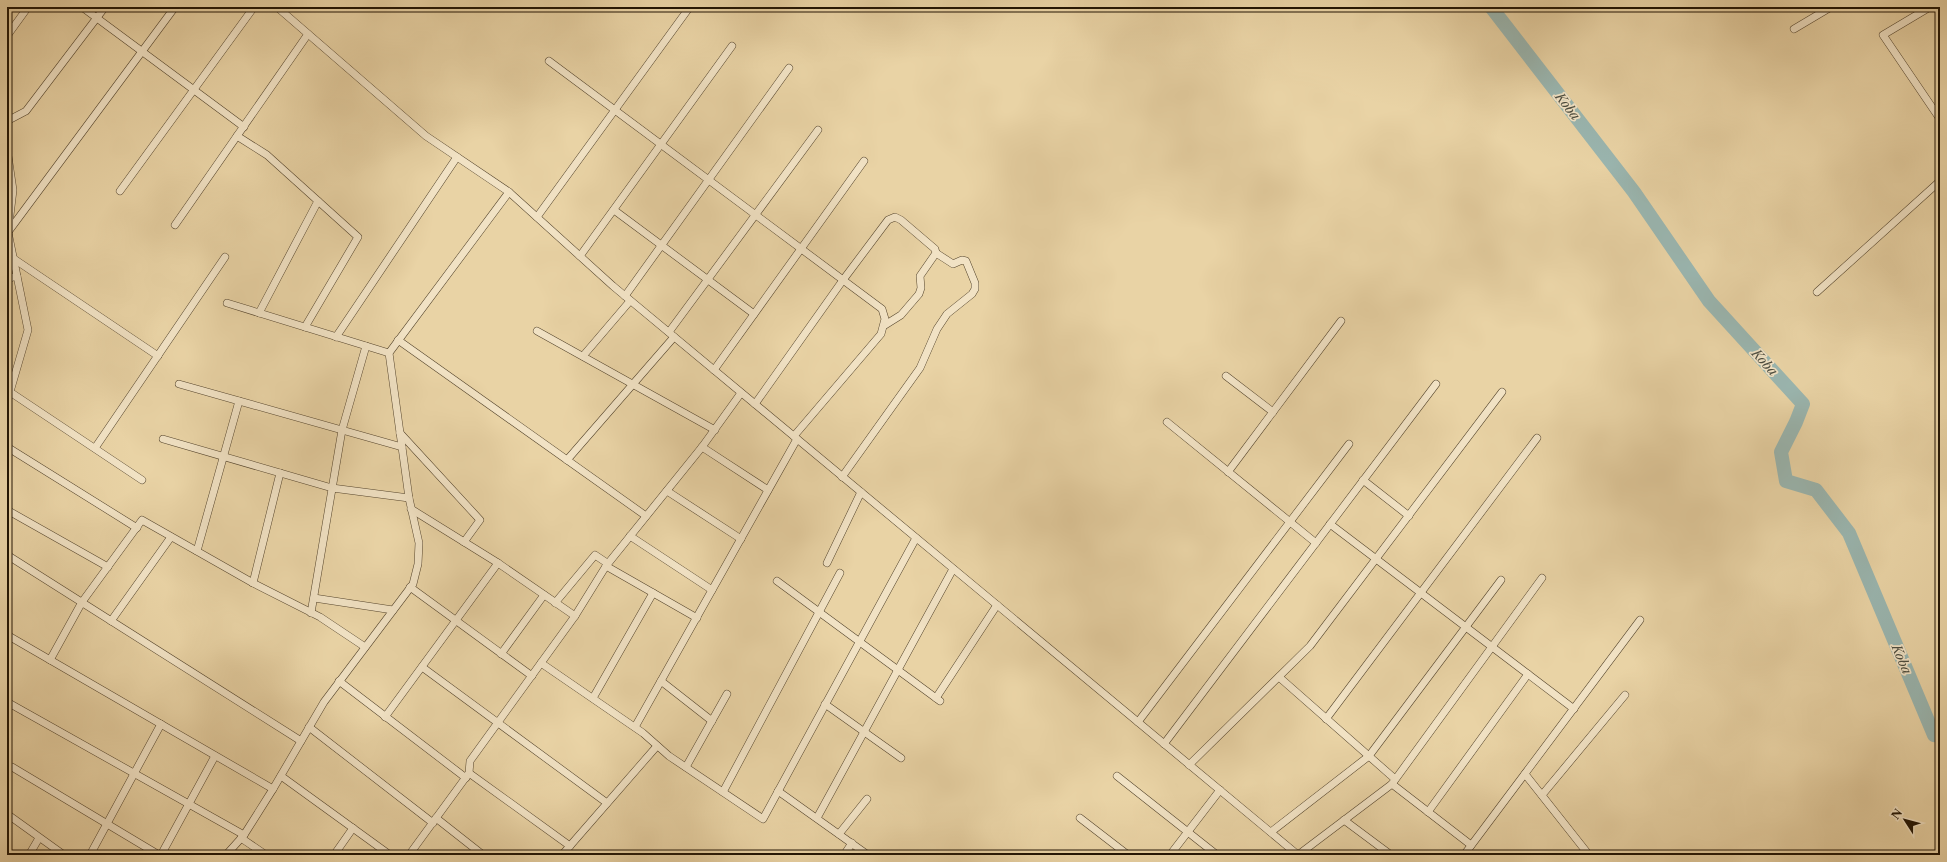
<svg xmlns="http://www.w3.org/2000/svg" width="1947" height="862" viewBox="0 0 1947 862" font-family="'Libre Caslon Text',serif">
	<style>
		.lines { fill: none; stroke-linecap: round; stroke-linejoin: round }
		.river { stroke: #9ab6b0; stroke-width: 14 }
		.minor-casing { stroke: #54442c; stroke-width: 8 }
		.minor { stroke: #f1e2c4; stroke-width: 7 }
		.labels { text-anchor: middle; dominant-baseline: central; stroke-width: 3.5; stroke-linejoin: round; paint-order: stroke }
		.water-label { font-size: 13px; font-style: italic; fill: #4c4d40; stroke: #f1e2c4 }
	</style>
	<rect width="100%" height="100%" fill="#e9d3a5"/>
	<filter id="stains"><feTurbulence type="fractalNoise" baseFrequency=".005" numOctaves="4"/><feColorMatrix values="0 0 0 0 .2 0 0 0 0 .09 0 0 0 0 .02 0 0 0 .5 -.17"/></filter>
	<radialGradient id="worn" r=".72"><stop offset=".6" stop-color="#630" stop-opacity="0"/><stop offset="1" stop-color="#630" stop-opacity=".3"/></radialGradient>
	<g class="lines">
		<polyline class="river" points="1491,7 1634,192 1709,301 1803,404 1796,422 1781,452 1786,481 1816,490 1849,533 1934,735 1940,736"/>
		<g class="minor-casing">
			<g id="minor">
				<polyline points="82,7 244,127"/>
				<polyline points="277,7 426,136 509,192 613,286 1298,855"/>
				<polyline points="1930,7 1883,35 1940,119"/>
				<polyline points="1794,29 1831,7"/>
				<polyline points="7,36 28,7"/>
				<polyline points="549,61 882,309 885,319 881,334 794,436"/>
				<polyline points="7,121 26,111 105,7"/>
				<polyline points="237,136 267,155 358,237 305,327"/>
				<polyline points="7,149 13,190 8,232 28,330 7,402"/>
				<polyline points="120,191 254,7"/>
				<polyline points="614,210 754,314"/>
				<polyline points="537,217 689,8"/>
				<polyline points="175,225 308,34"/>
				<polyline points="8,232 175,7"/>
				<polyline points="580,256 732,46"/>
				<polyline points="14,259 158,356"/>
				<polyline points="7,279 17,276"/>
				<polyline points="1817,292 1940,181"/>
				<polyline points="625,296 789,68"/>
				<polyline points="227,303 389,353"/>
				<polyline points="259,313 318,201"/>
				<polyline points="537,331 715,430"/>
				<polyline points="669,332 818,130"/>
				<polyline points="336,337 457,157"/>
				<polyline points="398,340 646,516"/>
				<polyline points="583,356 630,301"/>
				<polyline points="714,370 864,161"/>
				<polyline points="1226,376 1273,412"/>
				<polyline points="179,384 402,447"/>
				<polyline points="7,390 142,480"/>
				<polyline points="755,404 843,280 888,220 895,217 901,220 935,249 936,253 920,276 921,288 919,294 901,315 885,325"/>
				<polyline points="1167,422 1316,543"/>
				<polyline points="400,433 480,520 464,542"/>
				<polyline points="163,439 332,488 409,498"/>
				<polyline points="7,447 137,528"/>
				<polyline points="702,447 768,490"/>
				<polyline points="95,448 225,257"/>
				<polyline points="567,460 674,337"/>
				<polyline points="1228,472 1341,321"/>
				<polyline points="842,477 920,368 937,329 947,314 972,294 975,289 975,283 966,261 962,260 953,264 936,253"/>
				<polyline points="1363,480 1409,516"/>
				<polyline points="667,491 741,539"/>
				<polyline points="411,509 498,563 575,616"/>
				<polyline points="7,510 108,567"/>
				<polyline points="1330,524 1574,709"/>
				<polyline points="630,536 712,590"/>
				<polyline points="197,551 239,401"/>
				<polyline points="7,555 301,741"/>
				<polyline points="827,563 861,492"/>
				<polyline points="606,566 697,618"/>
				<polyline points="777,581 940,701"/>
				<polyline points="253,583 280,473"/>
				<polyline points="410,587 532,676"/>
				<polyline points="314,598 393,610"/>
				<polyline points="555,603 595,555 607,563"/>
				<polyline points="311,613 342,430 366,346"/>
				<polyline points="111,621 171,537"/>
				<polyline points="7,635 273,789"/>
				<polyline points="501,654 544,595"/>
				<polyline points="50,660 82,602 142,520 253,583 320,617 365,647"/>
				<polyline points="541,663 643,733 669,756 763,819 916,538"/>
				<polyline points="422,667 607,803"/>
				<polyline points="1279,677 1395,779"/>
				<polyline points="339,681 466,778"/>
				<polyline points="661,681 712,721"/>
				<polyline points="593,698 653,593"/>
				<polyline points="936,698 997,605"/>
				<polyline points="7,702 244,835"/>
				<polyline points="825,704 901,758"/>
				<polyline points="385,717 498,563"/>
				<polyline points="1326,719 1537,438"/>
				<polyline points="1138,722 1349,444"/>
				<polyline points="309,727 433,823"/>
				<polyline points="635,727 797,439"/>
				<polyline points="1164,744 1436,384"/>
				<polyline points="1189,765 1310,646 1502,392"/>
				<polyline points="12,767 159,855"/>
				<polyline points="686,767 727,694"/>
				<polyline points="469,773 570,846"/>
				<polyline points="1525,774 1589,855"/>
				<polyline points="281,776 390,855"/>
				<polyline points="1117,776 1217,855"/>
				<polyline points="1392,784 1471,845"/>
				<polyline points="778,791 868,855"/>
				<polyline points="723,792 840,573"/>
				<polyline points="1542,795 1625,695"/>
				<polyline points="1428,812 1528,674"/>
				<polyline points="7,814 64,855"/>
				<polyline points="436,818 483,855"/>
				<polyline points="817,818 953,569"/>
				<polyline points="1080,818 1128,855"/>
				<polyline points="1344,820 1391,855"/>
				<polyline points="1271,832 1369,756 1501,580"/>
				<polyline points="839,834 867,799"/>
				<polyline points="241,838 266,855"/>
				<polyline points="29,855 39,838"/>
				<polyline points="90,855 161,724"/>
				<polyline points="161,855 215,756"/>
				<polyline points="226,855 244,835 273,789 324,702 413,584 418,564 419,543 409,498 389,353 509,192"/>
				<polyline points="334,855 353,828"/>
				<polyline points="409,855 469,773 470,761 575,616 606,566 702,447 741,393"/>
				<polyline points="562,855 657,746"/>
				<polyline points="844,855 852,843"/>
				<polyline points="1170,855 1220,790"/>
				<polyline points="1298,855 1392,784 1542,578"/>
				<polyline points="1464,855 1640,620"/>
			</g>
		</g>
		<use href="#minor" class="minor"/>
	</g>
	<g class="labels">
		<g class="water-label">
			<text transform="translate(1568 106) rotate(52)">Koba</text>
			<text transform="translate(1765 362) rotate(48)">Koba</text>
			<text transform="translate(1902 659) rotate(67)">Koba</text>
		</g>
	</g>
	<rect width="1947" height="862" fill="none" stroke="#e9d3a5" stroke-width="24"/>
	<rect x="8" y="8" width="1931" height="846" fill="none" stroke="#221504" stroke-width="2"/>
	<rect x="12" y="12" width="1923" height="838" fill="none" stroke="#221504"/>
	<g transform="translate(1905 820) rotate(306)" stroke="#f1e2c4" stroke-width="3" paint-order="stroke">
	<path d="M0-3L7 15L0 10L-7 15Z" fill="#221504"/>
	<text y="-6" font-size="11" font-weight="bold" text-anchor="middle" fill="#221504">N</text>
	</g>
	<rect width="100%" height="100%" filter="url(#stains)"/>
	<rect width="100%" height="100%" fill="url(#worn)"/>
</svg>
